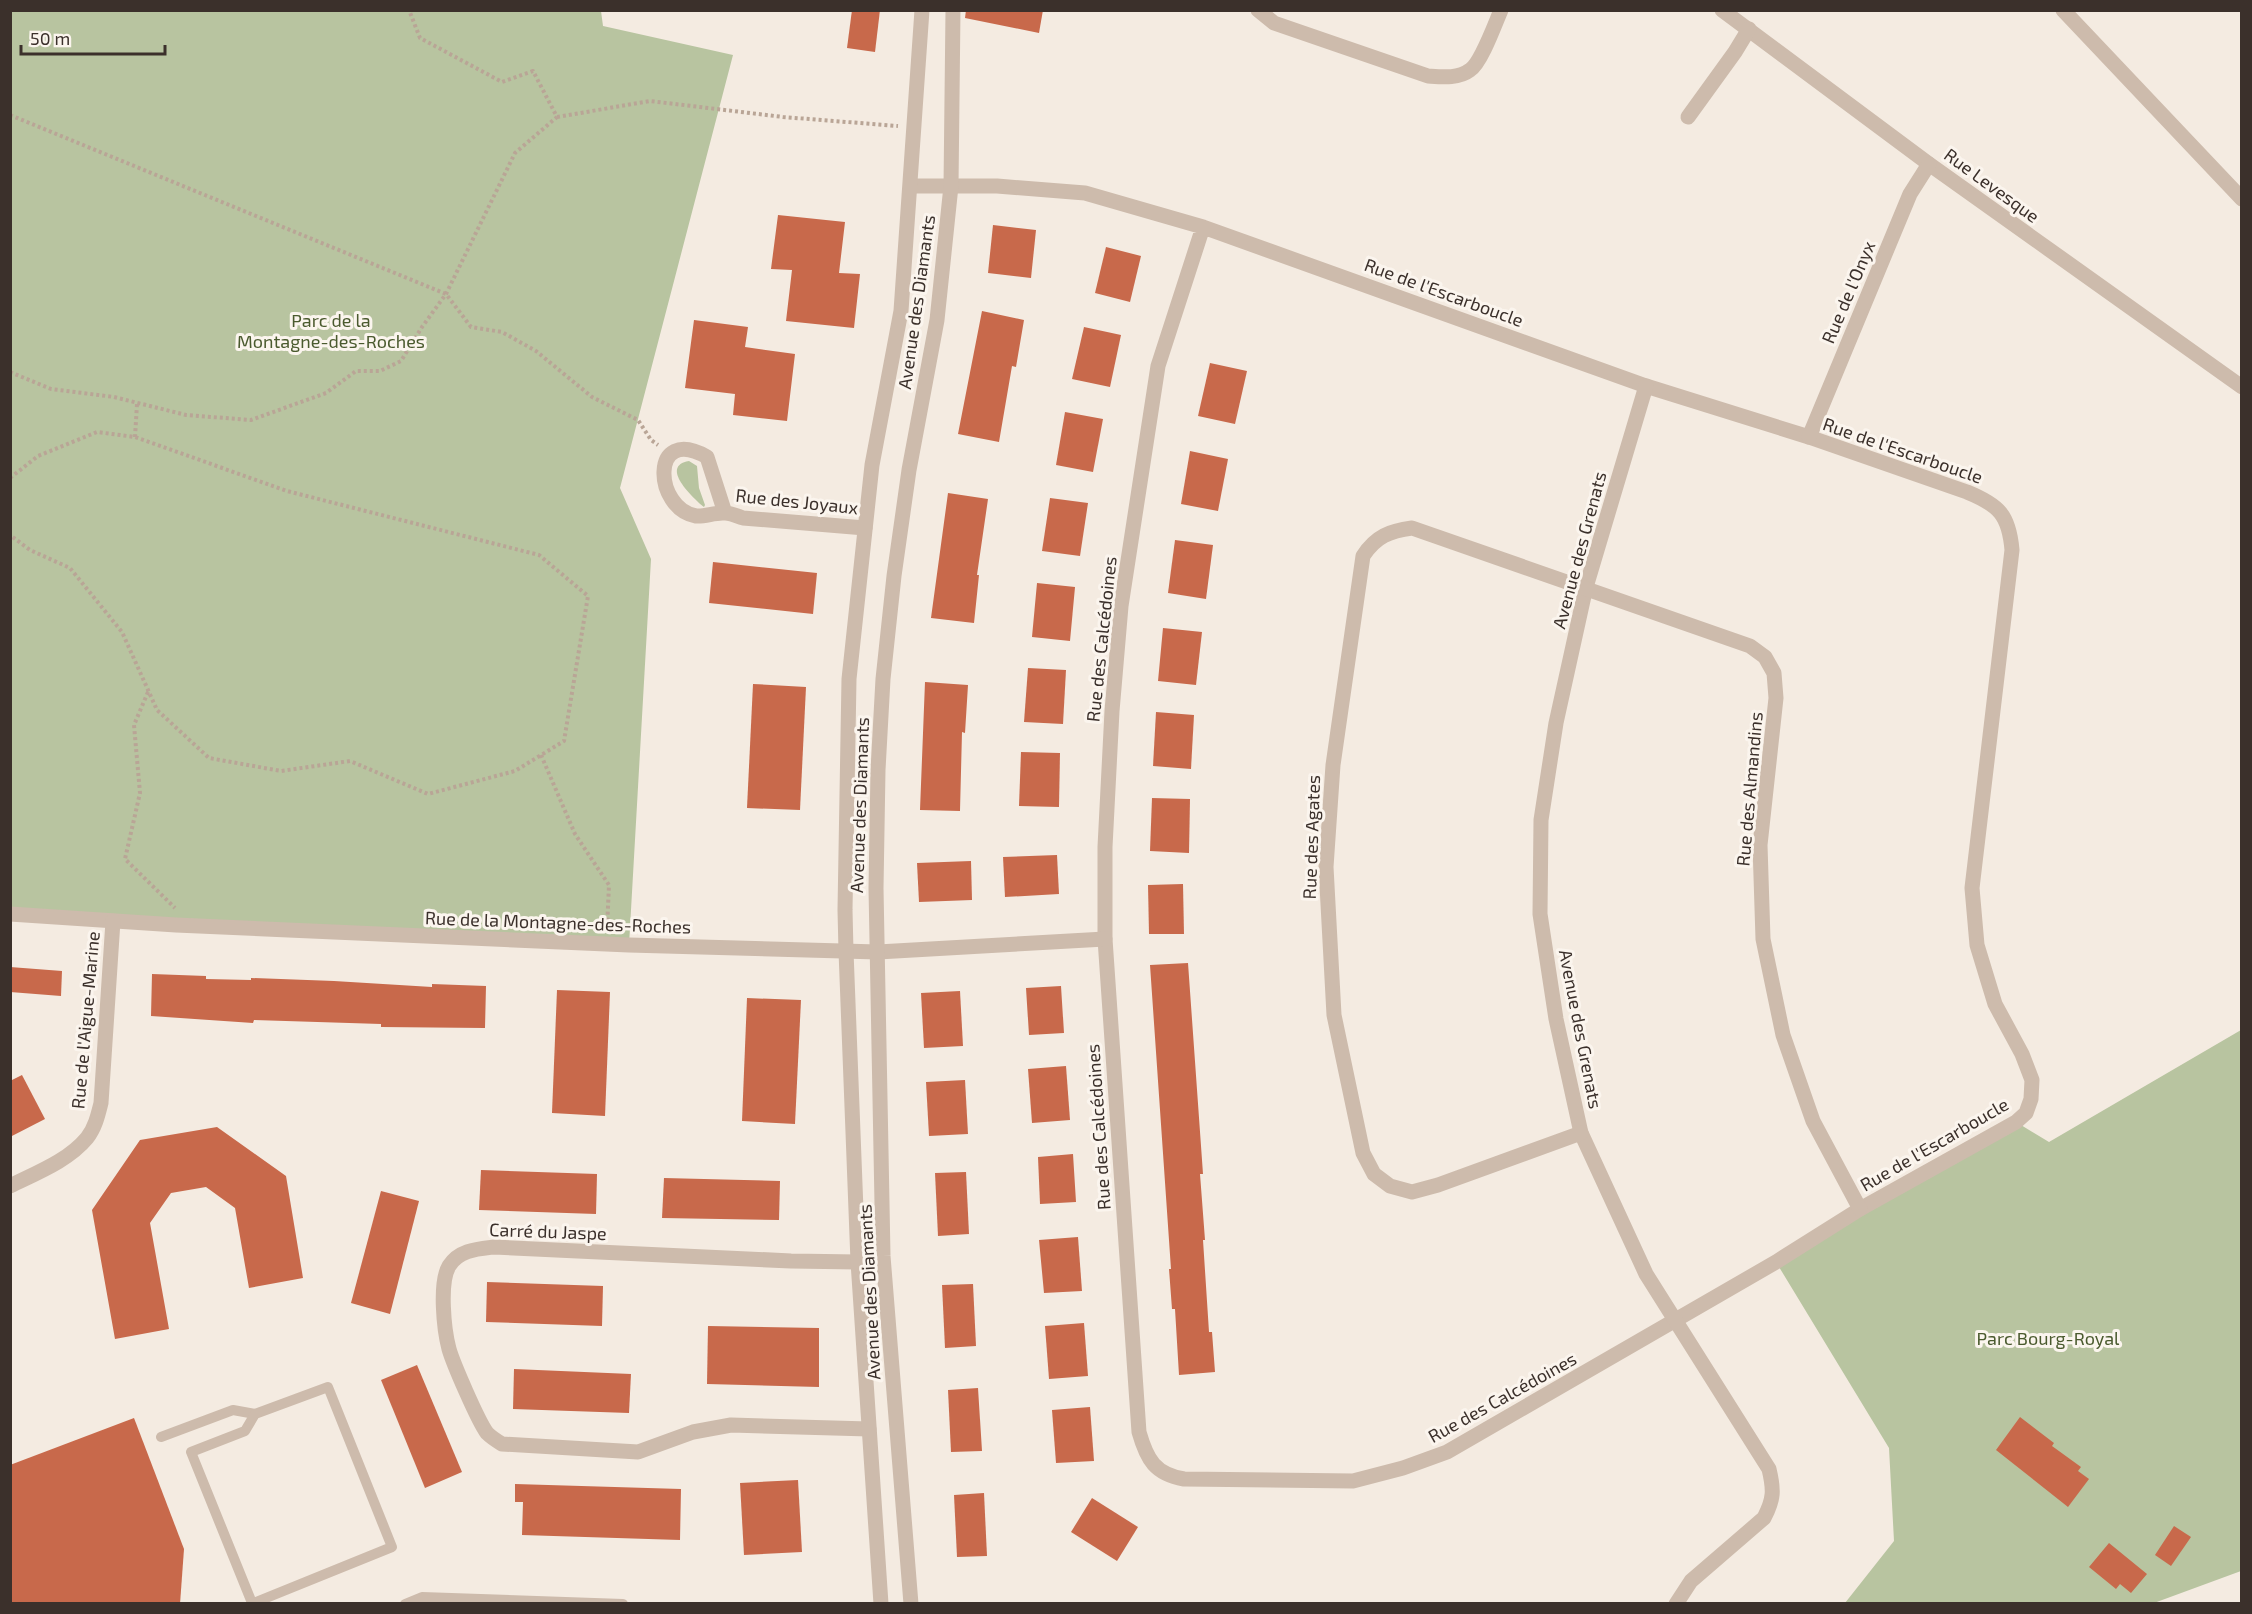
<svg xmlns="http://www.w3.org/2000/svg" width="2252" height="1614" viewBox="0 0 2252 1614" font-family="'Exo 2',sans-serif">
	<style>
		.green { fill: #b8c4a0 }
		.building { fill: #c8694b }
		.lines { fill: none; stroke-linecap: round; stroke-linejoin: round }
		.path { stroke: #b9a596; stroke-width: 4; stroke-dasharray: 3 3; stroke-linecap: butt }
		.service { stroke: #cdbbac; stroke-width: 10 }
		.minor { stroke: #cdbbac; stroke-width: 15 }
		.tertiary { stroke: #cdbbac; stroke-width: 15 }
		.labels { text-anchor: middle; dominant-baseline: central; stroke-width: 6; stroke-linejoin: round; paint-order: stroke }
		.street-label { font-size: 18px; fill: #3b302b; stroke: #fbf5ee }
		.park-label { font-size: 18px; fill: #4a5a2e; stroke: #fbf5ee }
	</style>
	<rect width="100%" height="100%" fill="#f4ebe1"/>
	<g class="green">
		<polygon points="10,11 601,11 603,26 733,55 620,488 651,559 629,945 11,914"/>
		<path d="M689,461L697,466L699,488L705,505L704,507C693,498 659,466 689,461Z"/>
		<polygon points="2241,1030 2241,1571 2154,1603 1845,1603 1894,1541 1889,1448 1776,1262 2016,1122 2049,1142"/>
	</g>
	<g class="building">
		<polygon points="852,10 880,10 875,52 847,48"/>
		<polygon points="966,10 1043,10 1039,33 965,18"/>
		<polygon points="778,215 845,222 839,273 860,274 854,328 786,321 792,270 771,269"/>
		<polygon points="993,225 1036,230 1031,278 988,273"/>
		<polygon points="1106,247 1141,256 1130,302 1095,293"/>
		<polygon points="982,311 1024,320 1016,367 1012,366 999,442 958,434"/>
		<polygon points="694,320 748,327 745,347 795,354 787,421 733,415 735,394 685,388"/>
		<polygon points="1084,327 1121,335 1110,387 1072,379"/>
		<polygon points="1210,363 1247,371 1235,424 1198,416"/>
		<polygon points="1065,412 1103,419 1093,472 1056,465"/>
		<polygon points="1190,451 1228,459 1218,511 1181,504"/>
		<polygon points="948,493 988,499 977,575 979,575 974,623 931,618"/>
		<polygon points="1050,498 1088,503 1080,556 1042,551"/>
		<polygon points="1175,540 1213,545 1206,599 1168,593"/>
		<polygon points="713,562 817,573 813,614 709,603"/>
		<polygon points="1037,583 1075,587 1070,641 1032,637"/>
		<polygon points="1163,628 1202,632 1196,685 1158,681"/>
		<polygon points="1028,668 1066,670 1063,724 1024,722"/>
		<polygon points="925,682 968,685 965,733 962,732 960,811 920,810"/>
		<polygon points="753,684 806,687 800,810 747,808"/>
		<polygon points="1156,712 1194,715 1191,769 1153,766"/>
		<polygon points="1021,752 1060,753 1059,807 1019,806"/>
		<polygon points="1152,798 1190,799 1189,853 1150,851"/>
		<polygon points="1057,855 1059,894 1005,897 1003,857"/>
		<polygon points="971,861 972,900 919,902 917,863"/>
		<polygon points="1183,884 1184,934 1149,934 1148,885"/>
		<polygon points="1188,963 1203,1174 1200,1174 1205,1240 1203,1240 1209,1332 1212,1332 1215,1372 1179,1375 1175,1309 1172,1309 1169,1269 1171,1269 1150,965"/>
		<polygon points="10,967 62,971 61,996 10,992"/>
		<polygon points="152,974 206,976 206,979 251,980 251,978 334,981 432,987 432,984 486,986 485,1028 381,1027 381,1024 254,1020 253,1023 151,1016"/>
		<polygon points="1061,986 1064,1033 1029,1035 1026,988"/>
		<polygon points="557,990 610,992 605,1116 552,1113"/>
		<polygon points="960,991 963,1046 924,1048 921,993"/>
		<polygon points="747,998 801,1000 795,1124 742,1121"/>
		<polygon points="1066,1066 1070,1120 1032,1123 1028,1069"/>
		<polygon points="22,1075 45,1119 10,1137 10,1081"/>
		<polygon points="965,1080 968,1134 929,1136 926,1082"/>
		<polygon points="217,1127 286,1176 303,1278 249,1288 235,1208 206,1187 171,1193 150,1223 169,1329 115,1339 92,1210 140,1140"/>
		<polygon points="1073,1154 1076,1202 1040,1204 1038,1157"/>
		<polygon points="481,1170 597,1174 596,1214 479,1210"/>
		<polygon points="966,1172 969,1234 938,1236 935,1173"/>
		<polygon points="664,1178 780,1181 779,1220 662,1218"/>
		<polygon points="381,1191 419,1201 390,1314 351,1303"/>
		<polygon points="1078,1237 1082,1291 1044,1293 1039,1240"/>
		<polygon points="487,1282 603,1286 602,1326 486,1322"/>
		<polygon points="973,1284 976,1346 945,1348 942,1285"/>
		<polygon points="1084,1323 1088,1376 1049,1379 1045,1326"/>
		<polygon points="708,1326 819,1328 819,1387 707,1384"/>
		<polygon points="417,1365 462,1472 425,1488 381,1380"/>
		<polygon points="514,1369 631,1374 629,1413 513,1409"/>
		<polygon points="978,1388 982,1451 951,1452 948,1390"/>
		<polygon points="1090,1407 1094,1461 1056,1463 1052,1410"/>
		<polygon points="2020,1417 2054,1443 2052,1446 2081,1467 2078,1471 2089,1479 2068,1507 1996,1450"/>
		<polygon points="134,1418 184,1549 180,1604 10,1604 10,1465"/>
		<polygon points="798,1480 802,1552 744,1555 740,1483"/>
		<polygon points="515,1484 681,1489 680,1540 522,1535 523,1502 515,1502"/>
		<polygon points="984,1493 987,1556 957,1557 954,1495"/>
		<polygon points="1092,1498 1138,1527 1117,1561 1071,1532"/>
		<polygon points="2174,1526 2191,1537 2171,1566 2155,1555"/>
		<polygon points="2109,1543 2147,1574 2131,1593 2120,1584 2116,1589 2089,1567"/>
	</g>
	<g class="lines">
		<g class="path">
			<polyline points="10,115 446,294 471,327 502,332 536,351 592,397 638,420 651,440 658,445"/>
			<polyline points="557,117 650,101 783,117 898,126"/>
			<polyline points="10,372 51,389 114,397 186,415 251,420 326,393 356,371 380,371 401,361 422,327 446,294 515,153 557,117 533,71 502,82 420,38 409,10"/>
			<polyline points="135,437 137,404"/>
			<polyline points="10,478 38,456 97,432 135,437 287,491 539,555 588,596 564,741 515,771 428,794 350,761 281,771 209,758 157,710 122,632 70,568 30,550 10,535"/>
			<polyline points="148,692 134,725 140,793 125,859 175,908"/>
			<polyline points="541,755 575,834 609,885 607,929"/>
		</g>
		<g class="service">
			<polyline points="161,1437 233,1410 255,1414"/>
			<polyline points="251,1604 392,1547 328,1387 255,1414 245,1431 191,1452 252,1603"/>
			<polyline points="405,1604 422,1597 623,1604"/>
		</g>
		<g class="minor">
			<path d="M1258,10L1274,23L1428,76C1442,77 1458,79 1470,70C1481,63 1495,24 1501,10"/>
			<polyline points="1722,10 1929,164 2242,387"/>
			<polyline points="2063,10 2242,199"/>
			<polyline points="1688,117 1735,52 1749,29"/>
			<path d="M911,186H997L1085,193L1203,227L1646,386L1809,437L1967,492C1999,505 2009,515 2012,550L1972,888L1977,945L1995,1004L2022,1054L2032,1080L2031,1099L2026,1113L2016,1122L1860,1209L1776,1262L1447,1452L1403,1468L1353,1481L1184,1479C1155,1474 1147,1460 1139,1432L1105,939V847L1112,711L1121,606L1158,366L1203,227"/>
			<path d="M1646,386L1586,587L1556,723L1541,820L1540,914L1556,1019L1581,1133L1646,1274L1769,1469C1774,1490 1774,1499 1764,1518L1691,1581L1676,1604"/>
			<polyline points="1809,437 1910,194 1929,164"/>
			<path d="M725,513L707,457C649,424 654,509 696,516C705,517 715,512 725,513C731,513 737,516 743,518L865,528"/>
			<polyline points="10,914 176,925 629,945 878,952 1105,939"/>
			<path d="M1581,1133L1438,1185L1412,1192L1390,1186L1374,1174L1363,1153L1334,1015L1326,867L1333,765L1363,556C1376,536 1390,531 1412,528L1750,646L1765,657L1774,673L1776,698L1760,845L1763,939L1783,1035L1813,1121L1860,1209"/>
			<path d="M10,1186C36,1173 68,1161 87,1138C95,1128 98,1115 101,1103L113,921"/>
			<path d="M858,1262L791,1261L494,1247C477,1249 459,1250 449,1266C439,1283 444,1330 449,1349C453,1363 478,1421 487,1433C491,1437 497,1441 502,1444L638,1452L693,1432L731,1425L869,1429"/>
		</g>
		<g class="tertiary">
			<polyline points="881,1604 858,1262 846,951 845,910 849,679 872,465 901,311 922,10"/>
			<polyline points="911,1604 883,1256 876,888 878,770 883,679 894,576 909,470 937,320 951,186 953,10"/>
		</g>
	</g>
	<g class="labels">
		<g class="street-label">
			<text transform="translate(1992 185) rotate(36)">Rue Levesque</text>
			<text transform="translate(1444 292) rotate(20)">Rue de l'Escarboucle</text>
			<text transform="translate(1848 292) rotate(-67)">Rue de l'Onyx</text>
			<text transform="translate(916 302) rotate(-82)">Avenue des Diamants</text>
			<text transform="translate(1903 450) rotate(19)">Rue de l'Escarboucle</text>
			<text transform="translate(797 501) rotate(6)">Rue des Joyaux</text>
			<text transform="translate(1579 550) rotate(-75)">Avenue des Grenats</text>
			<text transform="translate(1101 639) rotate(-84)">Rue des Calcédoines</text>
			<text transform="translate(1749 789) rotate(-85)">Rue des Almandins</text>
			<text transform="translate(859 805) rotate(-88)">Avenue des Diamants</text>
			<text transform="translate(1311 837) rotate(-88)">Rue des Agates</text>
			<text transform="translate(558 922) rotate(2)">Rue de la Montagne-des-Roches</text>
			<text transform="translate(85 1020) rotate(-85)">Rue de l'Aigue-Marine</text>
			<text transform="translate(1581 1029) rotate(79)">Avenue des Grenats</text>
			<text transform="translate(1098 1127) rotate(-94)">Rue des Calcédoines</text>
			<text transform="translate(1934 1144) rotate(-30)">Rue de l'Escarboucle</text>
			<text transform="translate(548 1231) rotate(2)">Carré du Jaspe</text>
			<text transform="translate(869 1292) rotate(-93)">Avenue des Diamants</text>
			<text transform="translate(1502 1397) rotate(-29)">Rue des Calcédoines</text>
		</g>
		<g class="park-label">
			<text x="331" y="320">Parc de la<tspan x="331" dy="21">Montagne-des-Roches</tspan></text>
			<text x="2048" y="1338">Parc Bourg-Royal</text>
		</g>
	</g>
	<rect width="2252" height="1614" fill="none" stroke="#3b302b" stroke-width="24"/>
	<path d="M21 45v9h144v-9" fill="none" stroke="#3b302b" stroke-width="3"/>
	<text x="30" y="45" font-size="18" fill="#3b302b" stroke="#fbf5ee" stroke-width="4.5" paint-order="stroke">50 m</text>
</svg>
